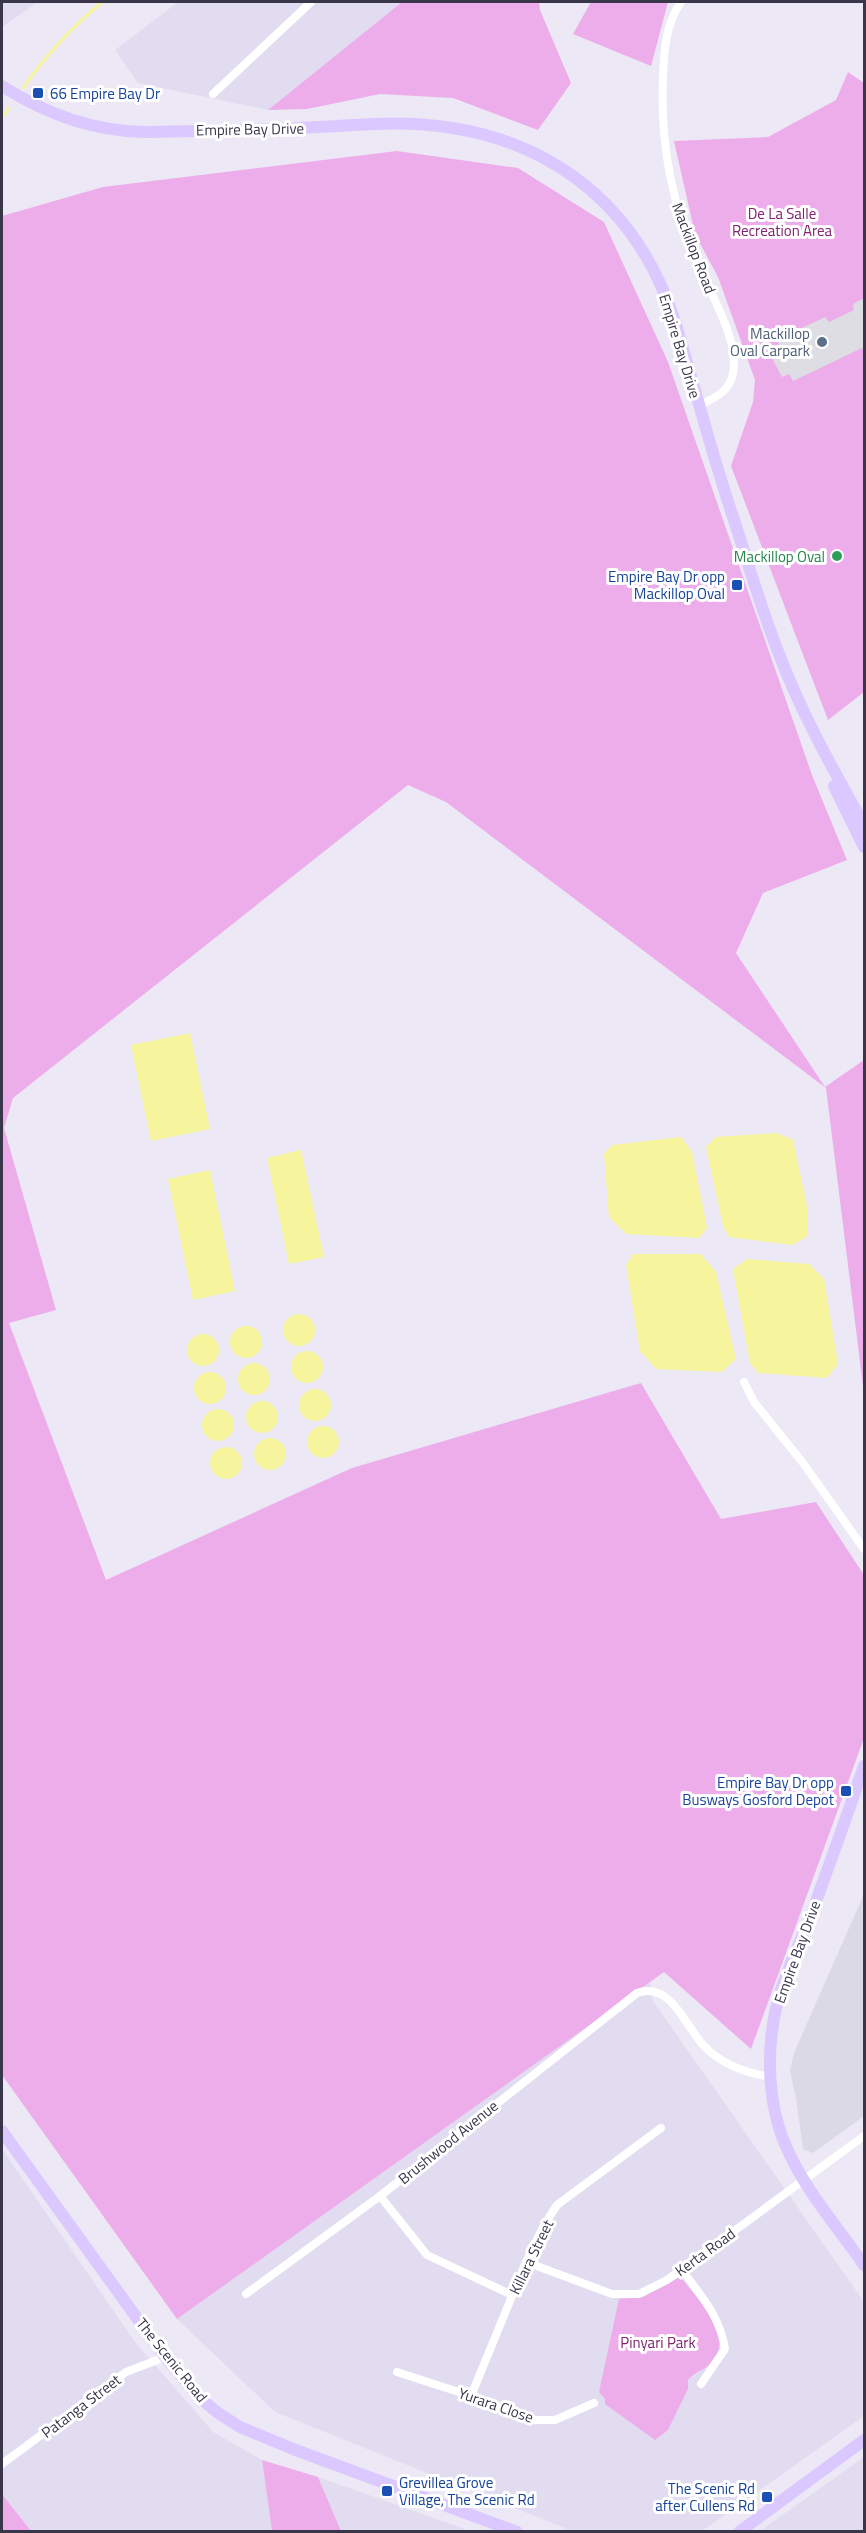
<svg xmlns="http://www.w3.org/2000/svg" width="866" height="2533" viewBox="0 0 866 2533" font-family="'Titillium Web',sans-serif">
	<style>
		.residential { fill: #e2dcf1; fill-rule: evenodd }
		.industrial { fill: #dbd9e5 }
		.green { fill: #edadeb }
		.parking { fill: #dedde3 }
		.water { fill: #f7f69f }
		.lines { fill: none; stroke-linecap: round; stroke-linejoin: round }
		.stream { stroke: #f7f69f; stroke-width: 3 }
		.minor { stroke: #fff; stroke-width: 8 }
		.secondary { stroke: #dbc8ff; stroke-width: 12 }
		.transit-dot { fill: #1a4fb4; stroke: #fff; stroke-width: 2 }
		.service-dot { fill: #5c6f8a; stroke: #fff; stroke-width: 2 }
		.leisure-dot { fill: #2e9e5b; stroke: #fff; stroke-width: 2 }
		.labels { text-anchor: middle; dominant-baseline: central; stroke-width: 6; stroke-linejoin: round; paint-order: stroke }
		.transit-label { font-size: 15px; fill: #164399; stroke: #fff; text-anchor: end }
		.street-label { font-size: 15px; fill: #393649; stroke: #fff }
		.park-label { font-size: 15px; fill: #81236e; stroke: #fff }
		.service-label { font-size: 15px; fill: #4e5e75; stroke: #fff; text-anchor: end }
		.leisure-label { font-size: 15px; fill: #27864d; stroke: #fff; text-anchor: end }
	</style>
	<rect width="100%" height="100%" fill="#ece8f5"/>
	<g class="residential">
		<polygon points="2,2 38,2 2,27"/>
		<polygon points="178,2 402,2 268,110 138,83 115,50"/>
		<path d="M650,1982L653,2001L864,2302V2416L702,2531H572L275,2412L177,2319ZM678,2278L683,2280L707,2366L688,2380V2389L683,2398L605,2399L602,2395L619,2300L643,2297Z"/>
		<polygon points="2,2149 135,2342 213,2432 262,2460 272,2531 31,2531 2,2494"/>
		<polygon points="864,2457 864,2531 760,2531"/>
		<polygon points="318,2477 470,2531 341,2531"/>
	</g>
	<polygon class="industrial" points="864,1894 864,2116 813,2153 803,2149 796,2098 790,2071 794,2053"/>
	<g class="green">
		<polygon points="402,2 539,2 540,10 571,83 538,130 453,98 380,94 307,109 268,110"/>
		<polygon points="591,2 668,2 651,66 573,34"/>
		<polygon points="848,72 864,83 864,692 828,720 731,466 753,402 755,380 718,277 695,234 674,141 768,137 836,100"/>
		<polygon points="397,151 518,168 604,222 668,362 812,775 847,860 763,893 736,953 825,1087 864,1060 864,1394 826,1088 446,802 408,785 13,1098 4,1128 56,1310 9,1323 106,1580 352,1468 641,1383 721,1519 816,1502 864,1575 864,1738 751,2049 664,1972 177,2319 2,2075 2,216 103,187"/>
		<path d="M678,2278L683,2280C698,2300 733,2333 714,2359C708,2369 696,2371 688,2380V2389L668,2430L655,2440L605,2404V2399L599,2392L619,2299L643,2297Z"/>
		<polygon points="262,2460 318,2477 341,2531 272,2531"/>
		<polygon points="2,2494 31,2531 2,2531"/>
	</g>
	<polygon class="parking" points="864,298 864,352 862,348 793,381 789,374 782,377 773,360 778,350 779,339 825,317 829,322 854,310 853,304"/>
	<g class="water">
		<polygon points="190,1033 210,1129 151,1141 131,1045"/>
		<polygon points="777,1133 793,1140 808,1211 808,1236 792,1245 729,1237 723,1226 706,1147 716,1137"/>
		<polygon points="681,1137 692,1152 707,1228 699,1238 626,1234 609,1217 604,1154 612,1145"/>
		<polygon points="301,1150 324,1257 289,1264 267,1158"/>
		<polygon points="210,1170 235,1291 193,1300 168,1179"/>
		<polygon points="633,1254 701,1254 716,1272 736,1359 722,1372 656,1369 640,1351 626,1265"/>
		<polygon points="747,1259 809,1264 824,1279 838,1364 827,1378 758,1373 750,1363 733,1269"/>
		<circle cx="299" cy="1330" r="16"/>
		<circle cx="246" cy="1342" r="16"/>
		<circle cx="203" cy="1350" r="16"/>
		<circle cx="307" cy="1367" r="16"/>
		<circle cx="254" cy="1379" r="16"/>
		<circle cx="210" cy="1388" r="16"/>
		<circle cx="315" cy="1405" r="16"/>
		<circle cx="262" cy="1417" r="16"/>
		<circle cx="218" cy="1425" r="16"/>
		<circle cx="323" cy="1442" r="16"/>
		<circle cx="270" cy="1454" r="16"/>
		<circle cx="226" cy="1463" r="16"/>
	</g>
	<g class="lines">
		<g class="stream">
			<path d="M23,88C46,55 71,28 102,2"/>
			<polyline points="2,118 9,108"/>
		</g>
		<g class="minor">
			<path d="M681,2C666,24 664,49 663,76C660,141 671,202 697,262C709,290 735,334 734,364C734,388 719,397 699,405"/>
			<polyline points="213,94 311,2"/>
			<polyline points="744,1382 754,1402 803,1463 864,1549"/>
			<polyline points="380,2196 427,2255 512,2295"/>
			<polyline points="526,2262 612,2294 639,2294 667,2280 864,2136"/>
			<path d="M682,2270C701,2296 720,2316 725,2349L701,2384"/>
			<path d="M246,2294L380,2196L637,1993C671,1981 685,2026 704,2046C722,2065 746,2073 771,2077"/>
			<polyline points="397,2372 471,2396 529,2420 555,2420 594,2403"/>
			<polyline points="471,2396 526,2262 543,2227 557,2205 661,2128"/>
			<polyline points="2,2464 126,2372 165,2357"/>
		</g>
		<g class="secondary">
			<path d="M2,86C44,113 93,131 144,132C161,132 179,131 197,131C256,131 315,127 375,124C507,118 618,174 668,302C679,330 686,361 695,390C707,433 719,475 733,517C748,562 761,609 779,654C802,715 833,769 864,825"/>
			<polyline points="834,786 864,847"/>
			<path d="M864,1766C848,1813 831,1860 814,1907C804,1934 791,1960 782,1987C766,2035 765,2096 785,2144C803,2188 837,2226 864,2265"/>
			<polyline points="2,2131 165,2357 200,2398 218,2413 240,2427 293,2449 517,2532"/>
			<polyline points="739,2532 864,2440"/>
		</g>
	</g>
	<g class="transit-dot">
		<rect x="32" y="87" width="12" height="12" rx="3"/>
		<rect x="731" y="579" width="12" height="12" rx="3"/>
		<rect x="840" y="1785" width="12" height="12" rx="3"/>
		<rect x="381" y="2485" width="12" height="12" rx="3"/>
		<rect x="761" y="2491" width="12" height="12" rx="3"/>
	</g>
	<circle class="service-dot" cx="822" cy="342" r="6"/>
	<circle class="leisure-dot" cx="837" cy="556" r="6"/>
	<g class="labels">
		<g class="transit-label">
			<text x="50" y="93" text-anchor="start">66 Empire Bay Dr</text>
			<text x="725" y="576">Empire Bay Dr opp<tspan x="725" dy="17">Mackillop Oval</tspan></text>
			<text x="834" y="1782">Empire Bay Dr opp<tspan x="834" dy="17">Busways Gosford Depot</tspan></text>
			<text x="399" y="2482" text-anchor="start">Grevillea Grove<tspan x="399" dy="17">Village, The Scenic Rd</tspan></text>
			<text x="755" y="2488">The Scenic Rd<tspan x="755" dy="17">after Cullens Rd</tspan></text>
		</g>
		<g class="street-label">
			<text transform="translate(250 129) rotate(-1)">Empire Bay Drive</text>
			<text transform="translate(694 248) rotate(69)">Mackillop Road</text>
			<text transform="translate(680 346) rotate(73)">Empire Bay Drive</text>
			<text transform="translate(797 1952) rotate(-70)">Empire Bay Drive</text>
			<text transform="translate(448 2142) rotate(-39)">Brushwood Avenue</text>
			<text transform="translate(705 2252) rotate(-36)">Kerta Road</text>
			<text transform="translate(531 2257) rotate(-64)">Killara Street</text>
			<text transform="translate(172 2360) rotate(51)">The Scenic Road</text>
			<text transform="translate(496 2405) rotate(19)">Yurara Close</text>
			<text transform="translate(81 2406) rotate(-37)">Patanga Street</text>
		</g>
		<g class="park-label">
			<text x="782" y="213">De La Salle<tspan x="782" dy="17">Recreation Area</tspan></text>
			<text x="658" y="2342">Pinyari Park</text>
		</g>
		<g class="service-label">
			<text x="810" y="333">Mackillop<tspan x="810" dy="17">Oval Carpark</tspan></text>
		</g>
		<g class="leisure-label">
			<text x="825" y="556">Mackillop Oval</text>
		</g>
	</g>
	<rect width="866" height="2533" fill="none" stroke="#393649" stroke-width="6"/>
</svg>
